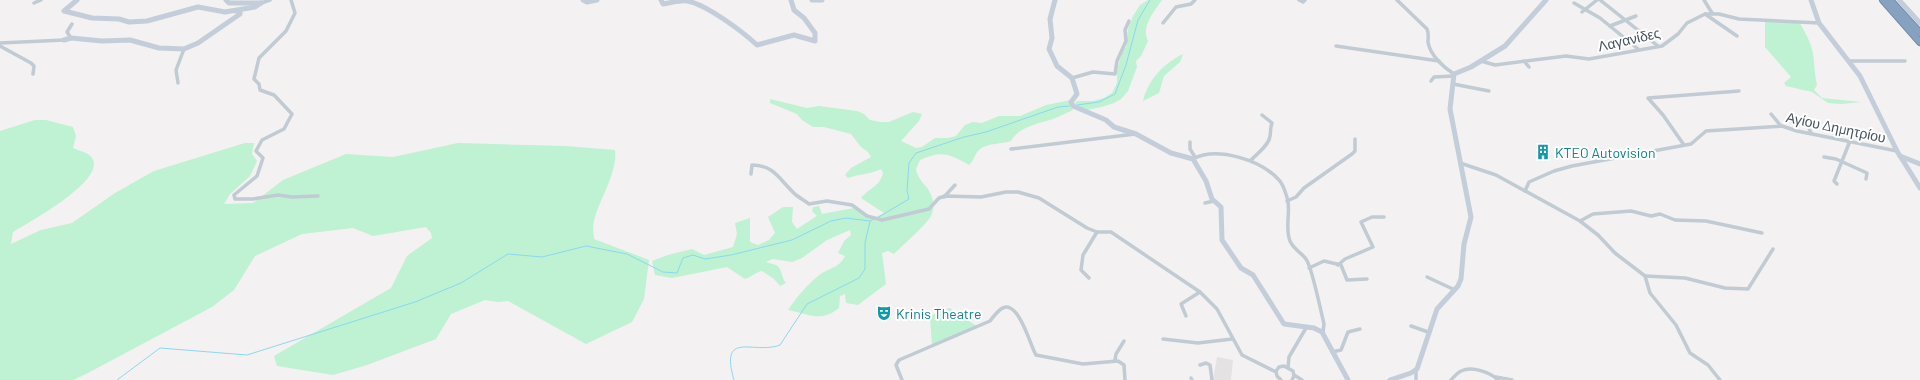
<svg xmlns="http://www.w3.org/2000/svg" width="1920" height="380" viewBox="0 0 1920 380" font-family="Barlow,sans-serif">
	<style>
		.education { fill: #e4e2e3 }
		.green { fill: #bff1d3 }
		.lines { fill: none; stroke-linecap: round; stroke-linejoin: round }
		.stream { stroke: #8ad9ef; stroke-width: 1 }
		.highway-casing { stroke: #728dac; stroke-width: 8 }
		.street { stroke: #c1cbd3; stroke-width: 3.5 }
		.secondary { stroke: #c3ceda; stroke-width: 5 }
		.highway { stroke: #87a2c1; stroke-width: 6 }
		.labels { text-anchor: middle; dominant-baseline: central; stroke-width: 4; stroke-linejoin: round; paint-order: stroke }
		.street-label { font-size: 14px; fill: #48545f; stroke: #fff }
		.culture-label { font-size: 14px; fill: #0d838f; stroke: #fff; text-anchor: start }
	</style>
	<rect width="100%" height="100%" fill="#f3f1f1"/>
	<polygon class="education" points="1217,357 1233,360 1231,380 1213,380"/>
	<g class="green">
		<path d="M1148,0H1162C1154,12 1141,26 1148,41L1141,56L1136,61L1137,67L1128,91L1121,99L1114,103L1101,107L1087,110L1077,107L1075,103L1077,101H1093L1104,98L1112,93L1117,83V71L1122,52L1126,47L1128,29L1133,16L1140,5Z"/>
		<path d="M1765,21L1799,22C1807,35 1814,48 1814,63C1815,71 1815,77 1817,85L1814,90L1822,98L1861,102L1842,104L1828,103L1812,92L1786,86L1784,83L1791,77L1765,47Z"/>
		<path d="M1183,54L1180,62L1164,76L1159,93L1143,101C1148,80 1164,63 1183,54Z"/>
		<path d="M770,99L807,108L819,106L857,111L864,114L870,120L880,122H889L913,112L922,114L919,121L901,141L916,148L922,147L935,138H948L956,136L965,125L973,122L982,123L999,116H1020L1046,105L1071,100V107L1073,110C1068,112 1063,115 1058,117C1042,124 1021,124 1011,141C1002,144 988,143 980,149C974,154 975,160 969,165C950,154 942,150 920,160L916,169C919,183 927,184 931,195C934,201 934,209 931,216C927,224 902,246 894,254L888,251L882,253L886,284L858,305L846,303L845,294L840,296L839,308C820,323 810,314 788,310C796,298 807,285 818,276C829,267 839,269 845,256L838,253L844,241L851,235L850,230L827,240L802,258L792,262L773,259L766,262C768,263 773,264 776,265C783,269 781,278 786,283L780,286L774,279L762,271C755,272 752,277 745,279L727,267L672,278L655,275L652,261L668,255L692,249L704,255L733,247L737,234L735,223L750,218V242L758,245L769,240L775,233L768,217L783,207H793L792,222L797,229L817,216L812,211L813,207L819,206L822,214L854,208L872,219L884,213L861,198C870,187 879,188 883,173L881,169C871,174 859,174 848,178L845,175L851,168L871,157L868,152L861,147L851,134L824,127H813L802,120L797,114L770,103Z"/>
		<path d="M35,120H46L73,127L76,136L73,148C79,151 88,152 92,158C107,180 29,222 13,232L11,244L41,230L72,223L115,193L154,171L245,143H254L252,154L257,161L250,176L230,194L224,204L253,203L283,180L346,154L393,157L458,143L566,146L615,150C618,172 599,200 594,221C592,226 594,234 594,239L649,260L644,299L632,322L586,344L508,301L498,302L485,300L451,314L436,339L367,365L333,375L277,366L274,356L391,288L407,256L432,238L431,233L426,227L373,236L353,228L302,234L255,256L234,290L212,307L86,374L73,380H0V131Z"/>
		<polygon points="950,308 978,327 932,346 930,316"/>
	</g>
	<g class="lines">
		<g class="stream">
			<polyline points="1077,105 1099,102 1115,94 1126,65 1138,20 1150,0"/>
			<polyline points="877,218 909,199 907,191 909,163 916,153 964,137 986,132 1058,107 1069,106"/>
			<polyline points="117,380 160,348 247,355 415,302 461,283 508,254 542,257 586,246 627,254 663,272 677,273 683,258 693,255 705,259 731,255 792,240 831,221 846,218 870,221"/>
			<path d="M734,380C719,329 754,355 780,345L807,304L859,278L865,269V243L870,221L874,219"/>
		</g>
		<g class="highway-casing">
			<g id="highway">
				<polyline points="1883,0 1920,42"/>
				<polyline points="1890,0 1920,33"/>
			</g>
		</g>
		<g class="street">
			<polyline points="291,0 295,13 286,31 259,58 254,79 259,84 260,90 274,95 292,114 284,129 262,140 256,151 263,158 257,176 234,195 235,199 253,199 278,195 292,197 318,196"/>
			<polyline points="1299,0 1303,2 1305,0"/>
			<path d="M1397,0L1427,29C1429,34 1428,37 1428,42C1430,55 1443,67 1454,74"/>
			<polyline points="1600,0 1658,46"/>
			<polyline points="1704,0 1712,13"/>
			<polyline points="34,3 41,0"/>
			<polyline points="261,3 270,0"/>
			<polyline points="1574,3 1600,18 1638,49"/>
			<polyline points="1582,12 1597,0"/>
			<polyline points="1705,14 1737,36"/>
			<polyline points="1163,23 1176,7 1191,4 1195,0"/>
			<polyline points="1610,26 1636,16"/>
			<polyline points="71,38 67,32 72,24"/>
			<polyline points="0,43 64,40"/>
			<polyline points="0,46 31,63 34,66 33,74"/>
			<polyline points="1336,46 1439,61"/>
			<polyline points="1481,61 1495,65 1566,56 1589,59 1662,46 1678,34 1687,23 1705,14 1719,14 1739,19 1819,23"/>
			<polyline points="1524,61 1529,67"/>
			<polyline points="1850,61 1905,61"/>
			<polyline points="1072,78 1093,72 1115,74 1117,61 1126,41 1125,30 1129,21"/>
			<polyline points="1431,81 1434,77 1454,76"/>
			<polyline points="178,83 176,70 184,49"/>
			<polyline points="1453,84 1489,91"/>
			<polyline points="1771,114 1781,126"/>
			<polyline points="1807,124 1811,133"/>
			<polyline points="1190,142 1190,149 1195,157"/>
			<polyline points="1684,145 1663,115 1648,98 1739,91"/>
			<polyline points="1011,149 1135,134"/>
			<polyline points="1824,157 1836,159 1867,173 1866,179"/>
			<path d="M1193,159C1217,146 1261,160 1279,180C1283,184 1287,196 1288,202C1290,215 1285,229 1290,241C1294,250 1302,253 1306,259C1312,267 1321,312 1324,324L1323,332"/>
			<path d="M1251,160C1257,154 1269,145 1270,136C1271,131 1270,128 1272,123L1262,115"/>
			<polyline points="1460,163 1496,175 1580,221 1598,235 1615,253 1645,276 1650,293 1676,325 1690,353 1708,365 1720,380"/>
			<path d="M751,174L752,165C775,165 780,181 796,195C800,198 805,201 809,204L827,201L852,205L867,216L882,220L929,209L939,198L945,196L981,197L1006,192H1018L1039,198L1087,228L1097,232H1111L1200,292L1217,309L1242,355L1276,372"/>
			<polyline points="1837,184 1834,181 1850,141"/>
			<polyline points="1525,191 1529,182 1554,171 1572,166 1691,144 1706,131 1782,126 1797,131 1897,151"/>
			<polyline points="944,197 955,185"/>
			<polyline points="1287,201 1296,197 1304,188 1352,154 1355,151 1355,139"/>
			<polyline points="1205,203 1214,201"/>
			<polyline points="1580,221 1593,214 1631,211 1651,216 1660,214 1675,220 1706,221 1762,233"/>
			<polyline points="1338,265 1345,259 1373,247 1361,222 1372,217 1384,217"/>
			<polyline points="1309,268 1324,261 1341,265 1347,280 1367,279"/>
			<polyline points="1645,276 1685,278 1725,288 1748,289 1773,249"/>
			<polyline points="1427,277 1455,290"/>
			<polyline points="1089,278 1081,270 1083,255 1097,232"/>
			<polyline points="1186,316 1181,304 1200,292"/>
			<polyline points="1411,326 1428,332"/>
			<polyline points="1163,339 1198,343 1232,339"/>
			<polyline points="1332,352 1341,350 1348,332 1360,329"/>
			<polyline points="1115,360 1116,354 1124,341"/>
			<polyline points="1200,365 1206,363 1210,365 1212,380"/>
			<polyline points="1288,367 1289,357 1306,328"/>
			<polyline points="1416,371 1416,380"/>
			<polyline points="1294,375 1302,380"/>
			<polyline points="1496,377 1512,380"/>
			<polyline points="1191,378 1192,380"/>
			<path d="M902,380L896,365L899,360L990,321C993,317 997,312 1001,309C1018,297 1030,345 1036,355L1083,364L1118,361L1124,365L1125,380"/>
			<polyline points="1281,380 1277,376 1276,371 1279,367 1284,366 1293,371 1294,376 1292,380"/>
			<path d="M1451,380C1454,377 1457,373 1461,371C1472,366 1490,372 1498,380"/>
		</g>
		<g class="secondary">
			<polyline points="77,0 64,11 92,18 119,19 129,22 147,21 198,7 225,12 255,7 261,3"/>
			<polyline points="226,0 229,3 261,3"/>
			<polyline points="583,0 587,2 597,0"/>
			<path d="M661,0L663,4C670,3 680,0 687,1C706,4 743,32 757,45L794,35L815,41V33L804,18L794,10L791,0"/>
			<polyline points="812,0 822,0"/>
			<polyline points="1055,0 1050,19 1052,38 1049,49 1057,66 1072,78 1077,94 1071,102 1073,106 1106,120 1114,127 1136,134 1171,153 1193,159 1206,181 1212,199 1221,207 1222,240 1241,268 1253,275 1284,324 1314,328 1322,332 1348,380"/>
			<polyline points="1811,0 1819,23 1860,76 1897,151 1920,188"/>
			<polyline points="1899,0 1920,23"/>
			<polyline points="64,40 71,38 102,41 130,40 159,48 184,49 198,43 240,14 240,12 236,11"/>
			<polyline points="1900,156 1920,164"/>
			<polyline points="1390,380 1411,373 1417,369 1437,309 1458,286 1461,279 1464,244 1471,217 1450,109 1454,74 1471,67 1505,46 1546,0"/>
		</g>
		<use href="#highway" class="highway"/>
	</g>
	<defs>
		<g id="building-bare" transform="scale(1.2)"><path d="M-4-6H4V6H1V3H-1V6H-4ZM-2.5-4.3h1.7v1.8h-1.7ZM.8-4.3h1.7v1.8H.8ZM-2.5-1h1.7V.8h-1.7ZM.8-1h1.7V.8H.8Z" fill="#0f9aa8" stroke="#fff" stroke-width="2.5" paint-order="stroke"/></g>
		<g id="theatre-bare" transform="scale(1.2)"><path d="M-5-5.5Q0-4 5-5.5V0Q5 5 0 6Q-5 5-5 0ZM-3.3-2.5H-1v1.5H-3.3ZM1-2.5H3.3v1.5H1ZM-2.8 1Q0 5.5 2.8 1Z" fill="#0f9aa8" stroke="#fff" stroke-width="2.5" paint-order="stroke"/></g>
	</defs>
	<g fill-rule="evenodd">
		<use href="#building-bare" x="1543" y="152"/>
		<use href="#theatre-bare" x="884" y="313"/>
	</g>
	<g class="labels">
		<g class="street-label">
			<text transform="translate(1629 39) rotate(-13)">Λαγανίδες</text>
			<text transform="translate(1836 127) rotate(12)">Αγίου Δημητρίου</text>
		</g>
		<g class="culture-label">
			<text x="1555" y="152">KTEO Autovision</text>
			<text x="896" y="313">Krinis Theatre</text>
		</g>
	</g>
</svg>
